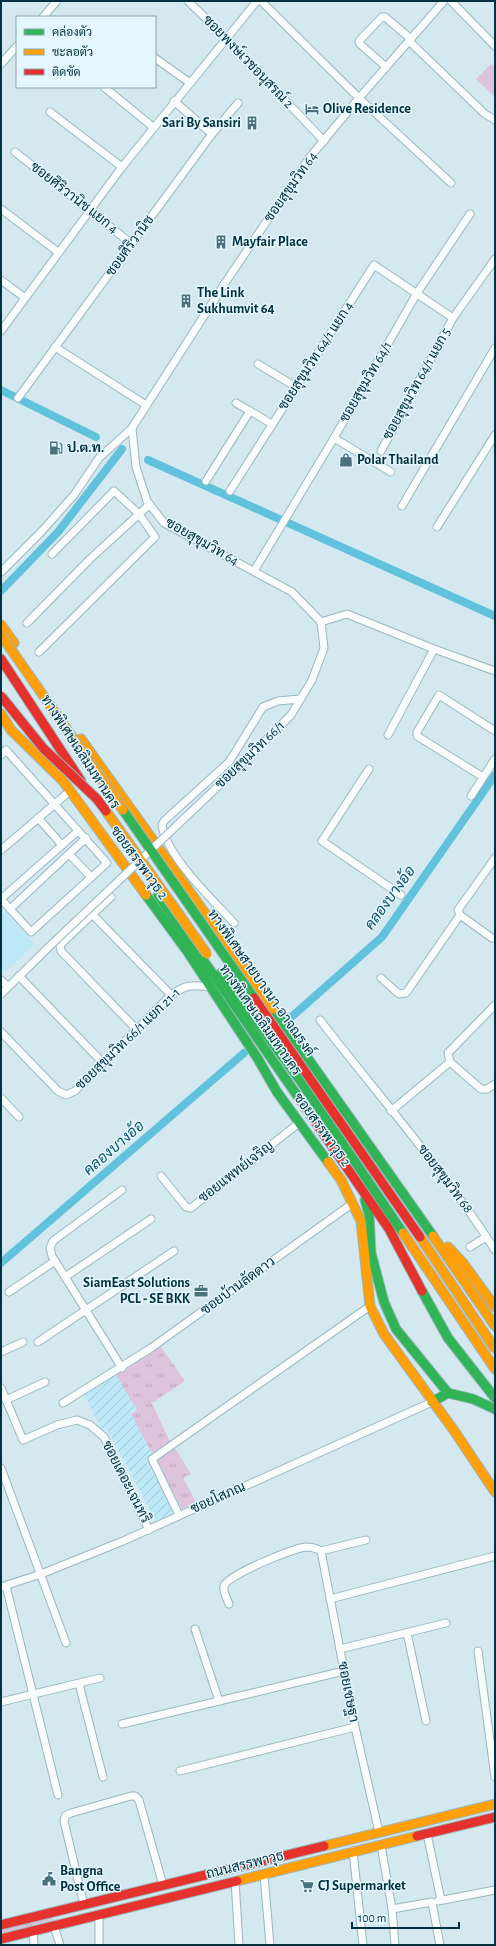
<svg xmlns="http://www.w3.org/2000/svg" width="496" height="1946" viewBox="0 0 496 1946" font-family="'Alegreya Sans',Sarabun,sans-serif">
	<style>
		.built { fill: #bce8f7 }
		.industrial { fill: url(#industrial-furrows) }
		.grass { fill: url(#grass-tufts) }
		.green { fill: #dec3dd }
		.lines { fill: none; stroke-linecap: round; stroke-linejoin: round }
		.canal { stroke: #60c2dd; stroke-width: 8 }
		.street-casing { stroke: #9ab7c0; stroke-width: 9 }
		.fast-casing { stroke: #9ab7c0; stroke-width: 11 }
		.slow-casing { stroke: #9ab7c0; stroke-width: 11 }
		.jam-casing { stroke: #9ab7c0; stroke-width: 11 }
		.street { stroke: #f9fcfd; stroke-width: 7 }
		.fast { stroke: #30b455; stroke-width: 9 }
		.slow { stroke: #ff9f0a; stroke-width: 9 }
		.jam { stroke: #e5322d; stroke-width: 9 }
		.street-bridge-casing { stroke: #9ab7c0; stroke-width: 9; stroke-linecap: butt }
		.fast-bridge-casing { stroke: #9ab7c0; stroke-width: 11; stroke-linecap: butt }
		.slow-bridge-casing { stroke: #9ab7c0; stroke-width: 11; stroke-linecap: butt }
		.jam-bridge-casing { stroke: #9ab7c0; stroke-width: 11; stroke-linecap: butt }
		.street-bridge { stroke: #f9fcfd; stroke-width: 7 }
		.fast-bridge { stroke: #30b455; stroke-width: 9 }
		.slow-bridge { stroke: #ff9f0a; stroke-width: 9 }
		.jam-bridge { stroke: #e5322d; stroke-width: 9 }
		.labels { text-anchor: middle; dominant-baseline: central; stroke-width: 3; stroke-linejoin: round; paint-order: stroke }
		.street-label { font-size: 14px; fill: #00313e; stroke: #e5f7fe }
		.poi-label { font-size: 14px; font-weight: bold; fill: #00313e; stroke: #e5f7fe; text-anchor: start }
		.water-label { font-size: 15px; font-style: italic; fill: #0c5467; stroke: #e5f7fe }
	</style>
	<defs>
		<pattern id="industrial-furrows" width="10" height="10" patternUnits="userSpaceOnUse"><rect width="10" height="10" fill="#bce8f7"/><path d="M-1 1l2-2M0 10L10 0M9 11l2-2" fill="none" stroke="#a0c7d5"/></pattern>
		<pattern id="grass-tufts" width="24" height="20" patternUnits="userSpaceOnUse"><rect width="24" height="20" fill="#dec3dd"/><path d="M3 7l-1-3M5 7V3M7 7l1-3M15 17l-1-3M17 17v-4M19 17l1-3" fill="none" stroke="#bda8bf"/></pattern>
	</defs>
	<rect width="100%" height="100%" fill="#d4e8ef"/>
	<polygon class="built" points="1,908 35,944 5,972 1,968"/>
	<polygon class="industrial" points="116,1375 137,1410 131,1414 152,1453 146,1459 173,1513 156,1521 107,1429 102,1430 84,1394"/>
	<g class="grass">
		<polygon points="161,1347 185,1381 152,1403 170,1442 152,1453 131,1414 137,1410 116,1375"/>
		<polygon points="175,1448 191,1474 184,1477 184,1480 196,1502 182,1509 157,1463 158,1459"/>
		<polygon points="50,1918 57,1920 52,1923 1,1936 1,1930"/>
	</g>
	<polygon class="green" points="491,64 495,68 495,97 476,79"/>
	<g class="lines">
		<g class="canal">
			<polyline points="1,390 96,437"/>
			<polyline points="148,460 495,616"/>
			<polyline points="1,591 58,532 122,449"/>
			<polyline points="288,1020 382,937 495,775"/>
			<polyline points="1,1263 244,1053"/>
		</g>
		<g class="street-casing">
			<g id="street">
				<polyline points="188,1 226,38 324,141"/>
				<polyline points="261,1 359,98 451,183"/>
				<polyline points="451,1 495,46"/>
				<polyline points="43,17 57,1"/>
				<polyline points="409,41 485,114 495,120"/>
				<polyline points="155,58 190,83"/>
				<polyline points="1,64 17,46"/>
				<polyline points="386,67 360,44 359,41 382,17 385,17 411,39"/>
				<polyline points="104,87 153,127"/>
				<polyline points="50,112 122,167"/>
				<polyline points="212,134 238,103"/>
				<polyline points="15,152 132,244"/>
				<polyline points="1,209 58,252"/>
				<polyline points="1,280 25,298"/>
				<polyline points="1,331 122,167 257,1"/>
				<polyline points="55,347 146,405"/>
				<polyline points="258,364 296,387"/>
				<polyline points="18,398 212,134 174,101"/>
				<polyline points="236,403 250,411"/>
				<polyline points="334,438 391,472"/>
				<polyline points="381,451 453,318"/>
				<polyline points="206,481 250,411 272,424"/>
				<polyline points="230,491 374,265 453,318 495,259"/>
				<polyline points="402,506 495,348"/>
				<polyline points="437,527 495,435"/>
				<polyline points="254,571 334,438 417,293 470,214"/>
				<polyline points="1,572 42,531 74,495 99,458 132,428"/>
				<polyline points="321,622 292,592 164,523 147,501 136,467 132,428 225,283 310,157 359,98 444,1"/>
				<polyline points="321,622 347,614 434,649 495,671"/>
				<polyline points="27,623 90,559 149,505"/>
				<polyline points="39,652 155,537 139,514 114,491 52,554"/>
				<polyline points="388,735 434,649"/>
				<polyline points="1,755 6,750 107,863 31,932 1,899"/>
				<polyline points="250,756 291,715 312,680 324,648 321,622"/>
				<polyline points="369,769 322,841 401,895"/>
				<polyline points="483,777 417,736 417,732 439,695 495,731"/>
				<polyline points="471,796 495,759"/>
				<polyline points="38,818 62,845"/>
				<polyline points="1,850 70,791"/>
				<polyline points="69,854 91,877"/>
				<polyline points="111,897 62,943 60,947 61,951 137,1030"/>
				<polyline points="1,899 78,831"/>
				<polyline points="10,909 86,838"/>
				<polyline points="93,915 171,995"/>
				<path d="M234,923C213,900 166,856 162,825L164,821L229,762L263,707L278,701L300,699"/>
				<polyline points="492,938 460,915 458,910 495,858"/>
				<polyline points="19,976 103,1063"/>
				<polyline points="381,978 399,994 406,993 460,915"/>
				<polyline points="1,980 8,987"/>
				<polyline points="1,994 53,943"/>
				<path d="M320,1020C379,1096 443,1169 495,1250"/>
				<path d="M1,1032L58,1091L66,1095L75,1091L171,995C187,984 191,985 210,987"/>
				<polyline points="450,1062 481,1089 487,1089 495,1084"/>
				<polyline points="1,1098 19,1117"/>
				<polyline points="391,1111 450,1062 448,1053 495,1005"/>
				<polyline points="161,1176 186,1207 191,1208 299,1123"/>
				<polyline points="470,1247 486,1237"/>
				<polyline points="65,1277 151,1219"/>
				<polyline points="9,1292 55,1261"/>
				<polyline points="38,1342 174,1251"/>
				<polyline points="1,1352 23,1342"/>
				<polyline points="122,1368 52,1256 50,1248 53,1241 122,1190"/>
				<polyline points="1,1388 23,1440 57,1425 77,1420 90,1425 104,1437 149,1530"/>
				<polyline points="6,1400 45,1382"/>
				<polyline points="63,1403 151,1348 353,1203"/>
				<polyline points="1,1468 66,1643"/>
				<polyline points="179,1515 152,1459 370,1306"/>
				<polyline points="321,1551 355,1727 379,1832"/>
				<polyline points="6,1586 58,1795"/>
				<polyline points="1,1587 41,1574 123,1541 432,1402"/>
				<polyline points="330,1599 495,1556"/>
				<path d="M229,1604C227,1599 223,1592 224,1586C227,1575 294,1548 306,1547C312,1547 316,1548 321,1551L366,1540"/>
				<polyline points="195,1629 219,1701 344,1671"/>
				<polyline points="407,1633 426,1721"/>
				<polyline points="340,1649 446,1623"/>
				<polyline points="478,1651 495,1777"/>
				<polyline points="79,1684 103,1777"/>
				<polyline points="1,1702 100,1678"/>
				<polyline points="122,1724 219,1701"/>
				<polyline points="180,1771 355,1727"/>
				<polyline points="427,1834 441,1900"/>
				<polyline points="381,1845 392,1909 395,1945"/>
				<polyline points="353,1851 363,1945"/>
				<polyline points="264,1875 270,1945"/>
				<polyline points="235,1881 239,1945"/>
				<polyline points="438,1901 495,1890"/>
				<polyline points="84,1905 64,1821 65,1816 71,1813 131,1796 135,1796 139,1800 163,1885"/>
				<polyline points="392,1909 432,1902 440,1945"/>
				<polyline points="54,1926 60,1945"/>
				<polyline points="33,1931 34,1945"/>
				<polyline points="99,1945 99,1915"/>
			</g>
		</g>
		<g class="fast-casing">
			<g id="fast">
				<polyline points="146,895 187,951 258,1059 277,1092 328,1162"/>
				<polyline points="158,895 301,1101"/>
				<polyline points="221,973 300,1080 403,1233"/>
				<polyline points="273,1009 433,1236"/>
				<polyline points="365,1200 369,1214 371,1253 384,1302 396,1329 448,1393 473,1399 495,1409"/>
				<polyline points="422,1291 448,1338 495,1398"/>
				<polyline points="432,1402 448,1393"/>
			</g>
		</g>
		<g class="slow-casing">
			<g id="slow">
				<polyline points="1,625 14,643"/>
				<polyline points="1,714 11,730 63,781 146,895"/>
				<polyline points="81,739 273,1009"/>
				<polyline points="328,1162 341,1180 361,1221 370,1306 384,1334 455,1432 495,1492"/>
				<polyline points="403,1233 495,1369"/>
				<polyline points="433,1236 495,1326"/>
				<polyline points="448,1247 463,1263 495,1307"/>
				<polyline points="324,1846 495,1804"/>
				<polyline points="237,1881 417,1836"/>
			</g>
		</g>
		<g class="jam-casing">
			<g id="jam">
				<polyline points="1,659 81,781"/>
				<polyline points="301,1101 389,1229 422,1291"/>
				<polyline points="417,1836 495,1817"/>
				<polyline points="1,1925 324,1846"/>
				<polyline points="1,1939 237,1881"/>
			</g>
		</g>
		<use href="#street" class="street"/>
		<use href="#fast" class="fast"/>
		<use href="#slow" class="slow"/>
		<use href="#jam" class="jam"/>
		<g class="street-bridge-casing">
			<polyline id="street-bridge" points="53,943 250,756"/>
		</g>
		<g class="fast-bridge-casing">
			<polyline id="fast-bridge" points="123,810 254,998"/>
		</g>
		<g class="slow-bridge-casing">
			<g id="slow-bridge">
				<polyline points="1,635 123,810"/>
				<polyline points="106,811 207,954"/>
				<polyline points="420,1237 495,1349"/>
			</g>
		</g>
		<g class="jam-bridge-casing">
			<g id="jam-bridge">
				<polyline points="1,696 43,748 97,799 106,811"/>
				<polyline points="254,998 420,1237"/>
			</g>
		</g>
		<use href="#street-bridge" class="street-bridge"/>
		<use href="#fast-bridge" class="fast-bridge"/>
		<use href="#slow-bridge" class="slow-bridge"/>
		<use href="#jam-bridge" class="jam-bridge"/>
	</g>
	<defs>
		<g id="hotel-bare" transform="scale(1.08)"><path d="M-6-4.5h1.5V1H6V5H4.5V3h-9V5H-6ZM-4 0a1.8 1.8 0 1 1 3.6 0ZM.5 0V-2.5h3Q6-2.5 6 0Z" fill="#4a717c" stroke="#e5f7fe" stroke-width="2.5" paint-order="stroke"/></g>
		<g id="building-bare" transform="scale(1.08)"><path d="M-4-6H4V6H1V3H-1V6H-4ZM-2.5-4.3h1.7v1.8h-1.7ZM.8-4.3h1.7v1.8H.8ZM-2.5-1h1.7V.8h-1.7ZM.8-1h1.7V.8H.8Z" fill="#4a717c" stroke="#e5f7fe" stroke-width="2.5" paint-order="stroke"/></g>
		<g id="fuel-bare" transform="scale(1.08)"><path d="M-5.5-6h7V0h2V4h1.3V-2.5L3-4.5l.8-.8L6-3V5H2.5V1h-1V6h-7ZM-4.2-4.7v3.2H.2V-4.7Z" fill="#4a717c" stroke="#e5f7fe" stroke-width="2.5" paint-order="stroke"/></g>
		<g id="shop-bare" transform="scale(1.08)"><path d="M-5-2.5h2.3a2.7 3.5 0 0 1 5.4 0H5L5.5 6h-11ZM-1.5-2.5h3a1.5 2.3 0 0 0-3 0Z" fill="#4a717c" stroke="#e5f7fe" stroke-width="2.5" paint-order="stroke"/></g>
		<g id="office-bare" transform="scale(1.08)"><path d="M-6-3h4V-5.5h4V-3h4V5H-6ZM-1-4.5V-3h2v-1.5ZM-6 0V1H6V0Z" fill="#4a717c" stroke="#e5f7fe" stroke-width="2.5" paint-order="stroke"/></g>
		<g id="civic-bare" transform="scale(1.08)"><path d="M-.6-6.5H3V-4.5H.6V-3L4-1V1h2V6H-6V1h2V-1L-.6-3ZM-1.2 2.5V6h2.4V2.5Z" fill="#4a717c" stroke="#e5f7fe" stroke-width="2.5" paint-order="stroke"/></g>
		<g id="supermarket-bare" transform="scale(1.08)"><path d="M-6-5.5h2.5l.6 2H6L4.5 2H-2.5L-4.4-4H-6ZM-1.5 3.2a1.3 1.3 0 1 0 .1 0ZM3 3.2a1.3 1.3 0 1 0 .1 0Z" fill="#4a717c" stroke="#e5f7fe" stroke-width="2.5" paint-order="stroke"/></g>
	</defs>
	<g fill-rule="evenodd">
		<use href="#hotel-bare" x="312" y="109"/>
		<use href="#building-bare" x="252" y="123"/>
		<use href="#building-bare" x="221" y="242"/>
		<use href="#building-bare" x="186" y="301"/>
		<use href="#fuel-bare" x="56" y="448"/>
		<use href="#shop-bare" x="346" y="460"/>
		<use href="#office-bare" x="201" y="1291"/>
		<use href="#civic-bare" x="49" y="1879"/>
		<use href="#supermarket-bare" x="307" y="1886"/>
	</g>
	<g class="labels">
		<g class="street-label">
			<text transform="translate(248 62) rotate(46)">ซอยพงษ์เวชอนุสรณ์ 2</text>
			<text transform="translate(291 187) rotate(-55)">ซอยสุขุมวิท 64</text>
			<text transform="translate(74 198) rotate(38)">ซอยศิริวานิช แยก 4</text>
			<text transform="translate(130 246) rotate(-54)">ซอยศิริวานิช</text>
			<text transform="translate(316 356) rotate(-57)">ซอยสุขุมวิท 64/1 แยก 4</text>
			<text transform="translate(366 382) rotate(-60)">ซอยสุขุมวิท 64/1</text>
			<text transform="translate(417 384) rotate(-61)">ซอยสุขุมวิท 64/1 แยก 5</text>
			<text transform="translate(202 542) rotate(30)">ซอยสุขุมวิท 64</text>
			<text transform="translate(80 752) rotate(57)">ทางพิเศษเฉลิมมหานคร</text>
			<text transform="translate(250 755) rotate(-44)">ซอยสุขุมวิท 66/1</text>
			<text transform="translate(139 863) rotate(54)">ซอยสรรพาวุธ 2</text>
			<text transform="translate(261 983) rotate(55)">ทางพิเศษสายบางนา-อาจณรงค์</text>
			<text transform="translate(260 1020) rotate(55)">ทางพิเศษเฉลิมมหานคร</text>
			<text transform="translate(128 1039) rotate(-44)">ซอยสุขุมวิท 66/1 แยก 21-1</text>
			<text transform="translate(322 1130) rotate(54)">ซอยสรรพาวุธ 2</text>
			<text transform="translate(236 1172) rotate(-38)">ซอยแพทย์เจริญ</text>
			<text transform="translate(445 1179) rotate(53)">ซอยสุขุมวิท 68</text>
			<text transform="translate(238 1286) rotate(-36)">ซอยบ้านลัดดาว</text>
			<text transform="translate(126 1482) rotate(63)">ซอยเดอะเจนทริ</text>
			<text transform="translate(218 1498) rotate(-24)">ซอยโสภณ</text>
			<text transform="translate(348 1692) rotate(79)">ซอยเชษฐา</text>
			<text transform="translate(245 1865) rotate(-14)">ถนนสรรพาวุธ</text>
		</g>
		<g class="poi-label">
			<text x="323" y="109">Olive Residence</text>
			<text x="241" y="123" text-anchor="end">Sari By Sansiri</text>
			<text x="232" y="242">Mayfair Place</text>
			<text x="197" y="293">The Link<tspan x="197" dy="16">Sukhumvit 64</tspan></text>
			<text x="67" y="448">ป.ต.ท.</text>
			<text x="357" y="460">Polar Thailand</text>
			<text x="190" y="1283" text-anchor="end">SiamEast Solutions<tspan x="190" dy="16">PCL - SE BKK</tspan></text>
			<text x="60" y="1871">Bangna<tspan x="60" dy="16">Post Office</tspan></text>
			<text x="318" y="1886">CJ Supermarket</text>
		</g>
		<g class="water-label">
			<text transform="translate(390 898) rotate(-54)">คลองบางอ้อ</text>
			<text transform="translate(114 1148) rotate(-41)">คลองบางอ้อ</text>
		</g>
	</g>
	<rect width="496" height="1946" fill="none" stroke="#00313e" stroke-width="4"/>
	<rect x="16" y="16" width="140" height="72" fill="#e5f7fe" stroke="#89a8b1"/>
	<rect x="24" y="29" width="20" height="6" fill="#30b455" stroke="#89a8b1"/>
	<text x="52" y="36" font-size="12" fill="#00313e">คล่องตัว</text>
	<rect x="24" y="49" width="20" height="6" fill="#ff9f0a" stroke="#89a8b1"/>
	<text x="52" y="56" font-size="12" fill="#00313e">ชะลอตัว</text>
	<rect x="24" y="69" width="20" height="6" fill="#e5322d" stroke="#89a8b1"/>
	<text x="52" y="76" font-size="12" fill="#00313e">ติดขัด</text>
	<path d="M352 1922v6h107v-6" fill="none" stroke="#00313e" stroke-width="2"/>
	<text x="358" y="1922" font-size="12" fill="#00313e" stroke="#e5f7fe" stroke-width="3" paint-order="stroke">100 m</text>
</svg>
